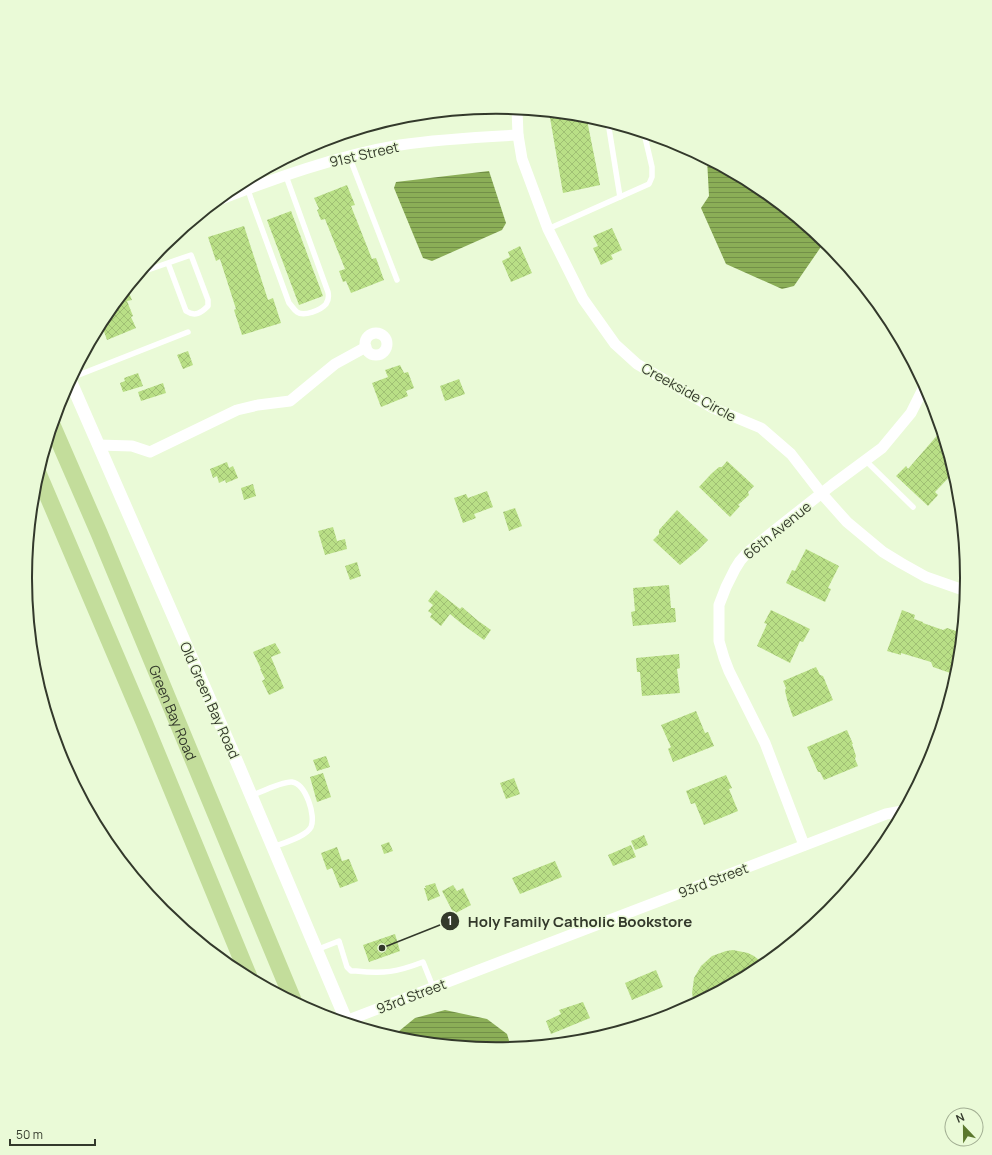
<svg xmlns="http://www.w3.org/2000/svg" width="992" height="1155" viewBox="0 0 992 1155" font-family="Manrope,sans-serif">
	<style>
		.water { fill: url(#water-rules) }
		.building { fill: url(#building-cross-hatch) }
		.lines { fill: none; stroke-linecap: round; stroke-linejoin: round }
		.service { stroke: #fff; stroke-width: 5.5 }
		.minor { stroke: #fff; stroke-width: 11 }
		.tertiary { stroke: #fff; stroke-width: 13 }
		.primary { stroke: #c3dd9b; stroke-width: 17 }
		.labels { text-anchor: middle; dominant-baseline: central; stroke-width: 3; stroke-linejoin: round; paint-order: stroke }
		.street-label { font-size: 14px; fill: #33392b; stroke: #eafad7 }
		.rim { fill: none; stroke: #33392b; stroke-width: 2 }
		.leader { fill: none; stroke: #33392b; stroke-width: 1.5 }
		.callout-dot { fill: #33392b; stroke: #eafad7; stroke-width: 1.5 }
		.mark-label { font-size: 12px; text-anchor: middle; font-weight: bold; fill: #fff }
		.callout-label { font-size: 15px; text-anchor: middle; font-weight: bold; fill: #33392b; stroke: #eafad7; stroke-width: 3; stroke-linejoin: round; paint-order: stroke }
	</style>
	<defs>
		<pattern id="water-rules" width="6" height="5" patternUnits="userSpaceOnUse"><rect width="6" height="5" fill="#8bae57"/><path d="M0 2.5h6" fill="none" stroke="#728f48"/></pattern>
		<pattern id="building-cross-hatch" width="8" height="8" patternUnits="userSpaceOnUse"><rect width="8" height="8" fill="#b9df86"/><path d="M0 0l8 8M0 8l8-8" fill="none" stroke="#a0c074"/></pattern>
	</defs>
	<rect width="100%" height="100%" fill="#eafad7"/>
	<g class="water">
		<polygon points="707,159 758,186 825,241 794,286 782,289 726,264 701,208 709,196"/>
		<polygon points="489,171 506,223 502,230 432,261 423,258 394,188 396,182"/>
		<polygon points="445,1010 487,1019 507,1034 511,1047 496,1048 404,1039 393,1036 415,1018"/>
	</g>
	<g class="building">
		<polygon points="549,112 586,115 600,185 563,193"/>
		<polygon points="347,185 355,205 351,206 372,259 376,258 384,280 351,293 346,281 343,282 339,271 345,269 325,219 321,220 317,210 319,209 314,198"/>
		<polygon points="291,211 323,296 299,305 267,220"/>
		<polygon points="244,226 268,300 273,298 281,323 242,335 234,310 236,309 220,259 216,261 208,237"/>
		<polygon points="612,228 622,250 611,255 613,259 601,265 593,248 598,246 593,236"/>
		<polygon points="520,246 532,273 511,282 502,261 510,257 508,252"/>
		<polygon points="127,288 132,300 127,301 133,316 131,317 136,328 107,340 101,323 105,316"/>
		<polygon points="188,351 193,365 183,369 177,355"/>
		<polygon points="400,365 404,373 408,372 414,388 406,391 408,396 381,407 372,383 388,377 385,370"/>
		<polygon points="138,373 143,386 123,392 120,383 125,381 124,378"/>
		<polygon points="459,379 465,394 445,401 440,386"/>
		<polygon points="163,383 166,393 141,401 138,392"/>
		<polygon points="941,431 954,472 935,492 938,495 928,506 896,476 906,466 908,469"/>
		<polygon points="727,461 754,486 748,492 749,495 738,505 740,506 730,517 699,487 711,474 719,467 722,467"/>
		<polygon points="227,462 229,468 233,466 238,478 226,483 225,480 219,483 217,476 213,478 210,469"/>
		<polygon points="253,484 256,496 244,500 241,488"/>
		<polygon points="487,491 493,507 474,514 476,518 463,523 454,498 466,494 468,498"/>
		<polygon points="515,508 522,526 509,531 503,512"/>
		<polygon points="677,510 708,540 698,550 680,565 653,540 659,534 659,530"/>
		<polygon points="333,527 337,541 345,539 347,549 325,555 318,531"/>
		<polygon points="806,549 839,566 828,588 831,589 825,602 786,583 792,570 795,571"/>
		<polygon points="357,562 361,576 350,580 345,566"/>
		<polygon points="669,585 671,608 675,608 676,622 633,626 631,612 635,611 633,588"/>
		<polygon points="436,590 460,609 462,607 477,620 491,630 484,640 462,624 450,614 441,626 430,617 432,614 428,611 433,605 428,601"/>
		<polygon points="771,610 810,629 803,642 800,641 790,663 757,646 767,624 764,623"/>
		<polygon points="902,610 915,615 914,619 923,622 923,623 943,630 947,628 962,633 958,670 956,675 933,667 931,662 901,653 901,655 887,651"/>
		<polygon points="275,643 281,653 271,657 284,688 269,695 262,681 265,679 260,669 261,669 253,652"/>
		<polygon points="679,654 680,668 677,669 680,693 642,696 640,672 637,672 636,658"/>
		<polygon points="816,667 820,675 823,676 833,700 793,717 788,703 785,691 786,688 783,681"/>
		<polygon points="696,711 705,733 708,732 714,746 673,762 668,749 671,747 661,725"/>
		<polygon points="847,730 853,744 852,744 856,756 855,759 858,766 824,780 820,772 818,772 807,747"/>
		<polygon points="326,756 330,767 317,771 313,760"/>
		<polygon points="323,773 331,797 317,802 310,777"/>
		<polygon points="726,775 732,788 729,789 738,811 704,825 695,803 691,804 686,791"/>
		<polygon points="514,778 520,794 506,799 500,783"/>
		<polygon points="644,835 648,845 635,850 631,841"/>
		<polygon points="389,842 393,851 384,854 381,845"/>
		<polygon points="631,845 636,857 613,866 608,855"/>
		<polygon points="337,847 342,861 349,859 358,881 340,888 332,868 327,870 321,853"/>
		<polygon points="555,861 562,877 520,894 512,878"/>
		<polygon points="435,883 440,896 428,901 424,888 426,888 425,886"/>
		<polygon points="453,885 457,891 463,888 471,905 454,914 442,891"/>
		<polygon points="395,934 400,951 369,962 363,945"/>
		<polygon points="733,950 748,953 754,956 764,964 757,969 694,1003 692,993 693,986 694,978 701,966 712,956 726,951"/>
		<polygon points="656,970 663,987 632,1000 625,983"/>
		<polygon points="583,1002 590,1018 551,1034 546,1021 561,1014 559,1010"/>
	</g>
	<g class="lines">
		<g class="service">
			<polyline points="608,122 620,197"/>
			<polyline points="349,156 397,280"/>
			<path d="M245,180L251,199L289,303C292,306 294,310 297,312C304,317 321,310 326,304C329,300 329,297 328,292L286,176"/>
			<polyline points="548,229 649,184 652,177 652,167 644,133"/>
			<path d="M139,273L191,255L208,300V306C201,313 195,317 186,311L168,263"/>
			<polyline points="71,378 188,332"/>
			<polyline points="865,460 913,507"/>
			<path d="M251,796C261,792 283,781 292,782C306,784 316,816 311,827C306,837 283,843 273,847"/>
			<path d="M316,950L339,941L347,967L351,971H356C384,974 397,972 423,962L433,987"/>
		</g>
		<g class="minor">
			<polyline points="517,109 518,135 522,159 548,229 583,299 615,344 637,364 713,408 761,428 791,454 822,494 847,522 883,552 901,563 926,577 966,591"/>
			<path d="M216,201C276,178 336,156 400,145C439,139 479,137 518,135"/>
			<circle cx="376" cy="344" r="11"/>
			<polyline points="98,445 132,446 150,452 237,410 258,405 290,401 335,364 366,347"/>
			<polyline points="804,845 765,743 729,671 724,658 719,641 719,605 726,587 735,569 740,561 747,553 770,534 832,485 882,448 911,413 925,385"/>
			<polyline points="346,1021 886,814 902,811"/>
		</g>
		<polyline class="tertiary" points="70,380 231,748 347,1022"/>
		<g class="primary">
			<path id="s1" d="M52,425L99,533L293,1000"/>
			<polyline points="38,473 144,722 249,977"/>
		</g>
	</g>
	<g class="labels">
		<g class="street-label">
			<text transform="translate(364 154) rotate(-13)">91st Street</text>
			<text transform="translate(689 392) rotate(29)">Creekside Circle</text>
			<text transform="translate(777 530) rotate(-39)">66th Avenue</text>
			<text transform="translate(210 700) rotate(66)">Old Green Bay Road</text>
			<text stroke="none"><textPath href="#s1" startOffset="312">Green Bay Road</textPath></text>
			<text transform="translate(713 880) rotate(-21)">93rd Street</text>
			<text transform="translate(411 996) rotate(-21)">93rd Street</text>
		</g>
	</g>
	<path d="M0 0H992V1155H0ZM32 578a464 464 0 1 1 928 0a464 464 0 1 1-928 0Z" fill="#eafad7" fill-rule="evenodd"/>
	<path class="rim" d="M32 578a464 464 0 1 1 928 0a464 464 0 1 1-928 0Z"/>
	<path class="leader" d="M382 948L450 921"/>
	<g class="callout-dot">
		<circle cx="382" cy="948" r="4"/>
		<circle cx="450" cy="921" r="10"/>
	</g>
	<g class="mark-label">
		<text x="450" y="925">1</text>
	</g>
	<g class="callout-label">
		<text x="580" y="927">Holy Family Catholic Bookstore</text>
	</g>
	<g transform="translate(964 1127) rotate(338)"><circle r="19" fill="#eafad7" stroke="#a1ad92"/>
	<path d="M0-3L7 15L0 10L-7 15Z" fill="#5b782d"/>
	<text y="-6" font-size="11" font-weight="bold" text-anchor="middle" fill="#33392b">N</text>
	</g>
	<path d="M10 1139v6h85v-6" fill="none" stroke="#33392b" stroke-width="2"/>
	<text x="16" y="1139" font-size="12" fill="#33392b" stroke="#eafad7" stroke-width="3" paint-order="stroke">50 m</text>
</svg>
